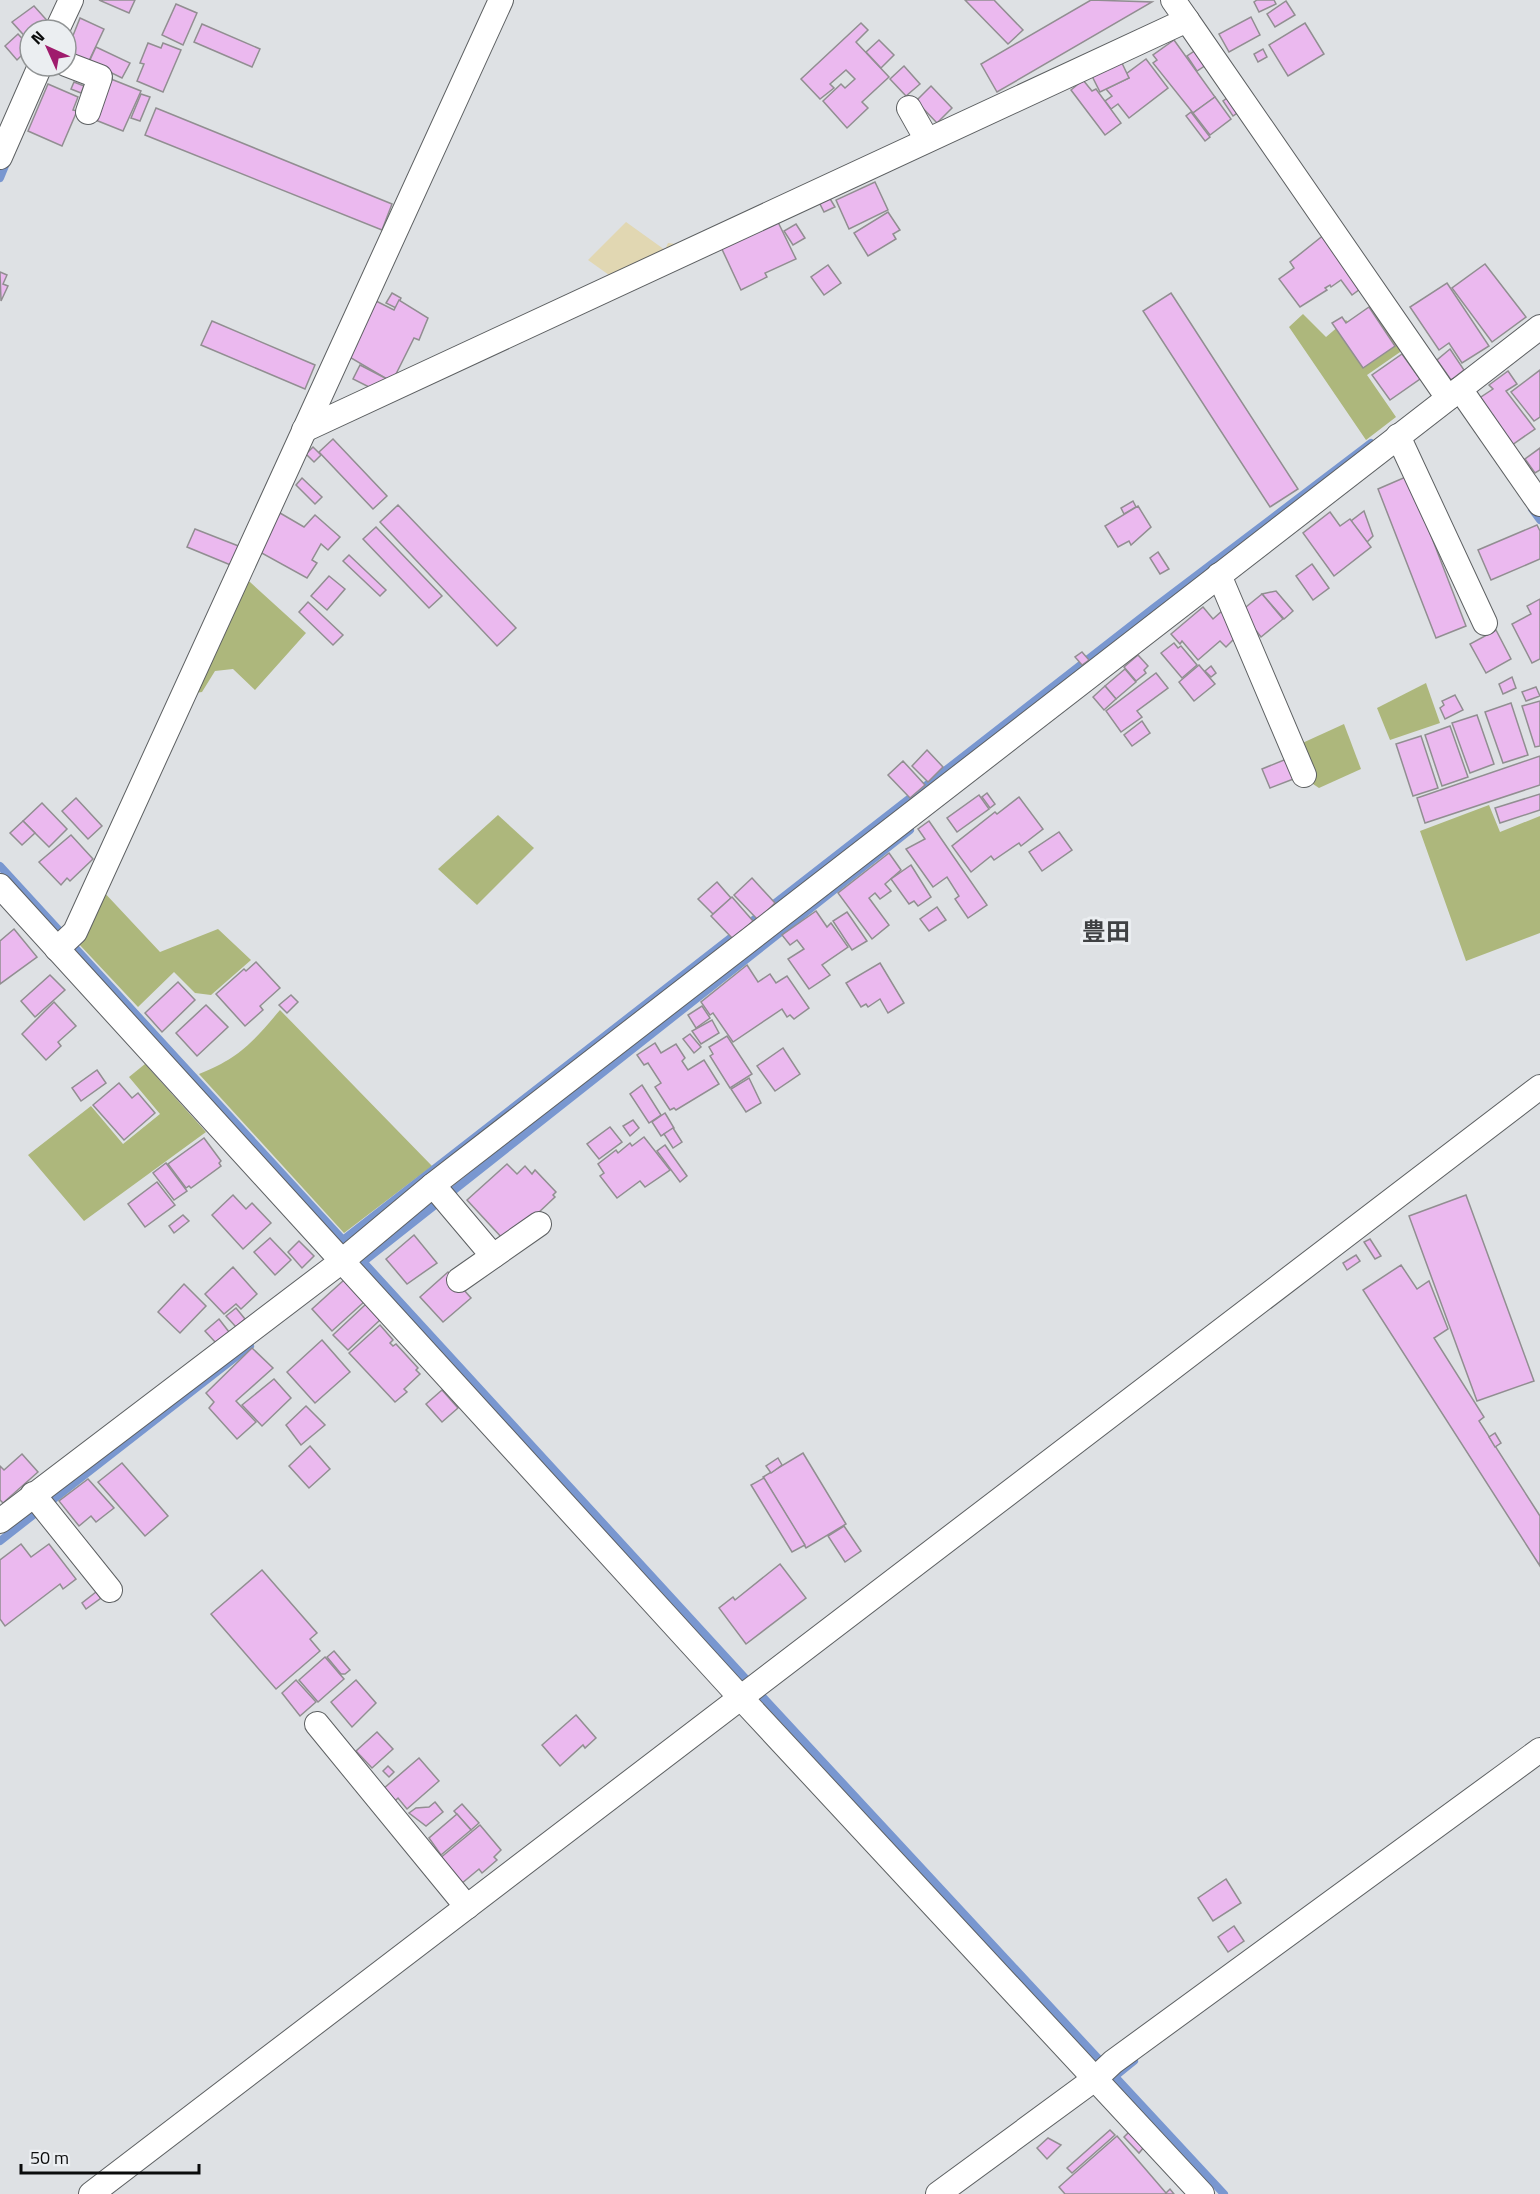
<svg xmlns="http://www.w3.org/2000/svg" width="1540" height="2194" viewBox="0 0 1540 2194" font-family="'Titillium Web','Noto Sans JP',sans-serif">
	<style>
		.green { fill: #adb77c }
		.sand { fill: #e1d7b2 }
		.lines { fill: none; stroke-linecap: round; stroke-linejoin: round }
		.stream { stroke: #7997d0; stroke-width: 8 }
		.building { fill: #ebb9ef; stroke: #918e91; stroke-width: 1.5 }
		.minor-casing { stroke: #5d6062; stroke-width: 26 }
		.minor { stroke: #fff; stroke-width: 24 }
		.labels { text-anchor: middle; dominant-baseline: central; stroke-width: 6; stroke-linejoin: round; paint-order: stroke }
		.quarter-label { font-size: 24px; font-weight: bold; fill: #3f4143; stroke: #ebeef1 }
	</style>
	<rect width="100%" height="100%" fill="#dee1e4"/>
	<g class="green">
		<polygon points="1382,309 1403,350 1367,375 1396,417 1366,440 1289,327 1303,314 1326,337 1346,320 1354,327"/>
		<polygon points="246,581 250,582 306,633 255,690 233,669 215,671 202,692 195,693"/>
		<polygon points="1426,683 1440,723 1390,740 1377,708"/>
		<polygon points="1344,724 1361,769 1319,788 1313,784 1298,745"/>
		<polygon points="1489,805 1500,832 1540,816 1540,933 1466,961 1420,831"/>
		<polygon points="498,815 534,848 477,905 438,869"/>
		<polygon points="101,889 160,952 218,929 251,960 211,995 195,993 174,972 138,1007 77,942"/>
		<path d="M280,1010L432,1166L344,1233L199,1074C239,1058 253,1042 280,1010Z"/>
		<polygon points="145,1064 206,1132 84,1221 28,1155 91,1106 123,1144 160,1114 129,1077"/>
	</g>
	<polygon class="sand" points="626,222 665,250 668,243 675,244 678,252 616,280 588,260"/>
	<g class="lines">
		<g class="stream">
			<polyline points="0,178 7,161"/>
			<polyline points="1532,509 1540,520"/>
			<polyline points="0,866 746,1679 1224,2194"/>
			<polyline points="343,1240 1155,607 1371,443"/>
			<polyline points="363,1262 910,830"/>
			<polyline points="0,1541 250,1346"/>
			<polyline points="1113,2078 1134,2061"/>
		</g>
	</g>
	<g class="building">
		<polygon points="99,0 135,0 129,13"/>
		<polygon points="965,0 994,0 1023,30 1008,44"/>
		<polygon points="1091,0 1152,2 997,92 981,64"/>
		<polygon points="1257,0 1274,0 1276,4 1259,12 1254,2"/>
		<polygon points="1286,1 1295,15 1275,27 1267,14"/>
		<polygon points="176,4 197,13 183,45 162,35"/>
		<polygon points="34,6 52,26 49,30 30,30 30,42 12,22"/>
		<polygon points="1251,17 1260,35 1229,52 1219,34"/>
		<polygon points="80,18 104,29 88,63 66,53"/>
		<polygon points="861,23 868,30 856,42 889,77 862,102 868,108 847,128 823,101 841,84 845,88 855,79 846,70 830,84 834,88 820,99 801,79"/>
		<polygon points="1305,23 1324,54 1288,76 1269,45"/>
		<polygon points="202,24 260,49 252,67 194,42"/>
		<polygon points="18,34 30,47 17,60 5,46"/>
		<polygon points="879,40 894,55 881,68 866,52"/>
		<polygon points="1174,40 1215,97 1193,113 1153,63 1157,60 1153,55"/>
		<polygon points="148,43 161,48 163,43 181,50 163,92 137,81 144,64 140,63"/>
		<polygon points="96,47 130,63 122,78 89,62"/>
		<polygon points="1199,48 1209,63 1197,71 1187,56"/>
		<polygon points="1263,49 1267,57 1258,62 1254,54"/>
		<polygon points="1146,59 1168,88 1129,118 1118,104 1111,109 1105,101 1112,96 1106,89 1129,78 1126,74"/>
		<polygon points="1121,61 1129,78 1100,92 1091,74"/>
		<polygon points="904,66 920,84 906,96 890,79"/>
		<polygon points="111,79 141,91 123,131 93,119"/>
		<polygon points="1083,80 1092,91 1096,89 1121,123 1105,135 1071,90"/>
		<polygon points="74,82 84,86 81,93 71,89"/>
		<polygon points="48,84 78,97 73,110 77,111 62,146 28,131"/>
		<polygon points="931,86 952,108 937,123 916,101"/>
		<polygon points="141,94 150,97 140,121 131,118"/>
		<polygon points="1230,96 1240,111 1233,116 1223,101"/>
		<polygon points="1215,97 1231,119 1210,135 1193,113"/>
		<polygon points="156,108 392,204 382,230 145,135"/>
		<polygon points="1191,112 1210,137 1205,141 1186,116"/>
		<polygon points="875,182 888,210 849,229 836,200"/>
		<polygon points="829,197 835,207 824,212 819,202"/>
		<polygon points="888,212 900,230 893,234 896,239 868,256 854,233"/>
		<polygon points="776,218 796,259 765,273 767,277 741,290 720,245"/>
		<polygon points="796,224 805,238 793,245 784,231"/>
		<polygon points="1325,234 1364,286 1352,295 1341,280 1331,287 1330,285 1325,288 1327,290 1300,307 1279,279 1294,268 1290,262"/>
		<polygon points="1485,264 1526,317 1492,342 1452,288"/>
		<polygon points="828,265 841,283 824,295 811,277"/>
		<polygon points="0,272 7,275 3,284 8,286 1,301"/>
		<polygon points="1447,283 1489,346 1462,363 1449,343 1439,350 1410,307"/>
		<polygon points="392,293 401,298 396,308 386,303"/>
		<polygon points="1171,293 1298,489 1270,507 1143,311"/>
		<polygon points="374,300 394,310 399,300 428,318 419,340 414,338 392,382 346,355"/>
		<polygon points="1369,307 1395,346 1363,368 1332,323 1342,317 1346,323"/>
		<polygon points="212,321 315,365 305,389 201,345"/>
		<polygon points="1450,349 1464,370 1451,380 1437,360"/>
		<polygon points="1402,354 1420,379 1390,400 1372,375"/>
		<polygon points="360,365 387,379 375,390 353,379"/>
		<polygon points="1540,370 1540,417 1534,421 1511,392"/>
		<polygon points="1508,371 1517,384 1506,391 1535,429 1512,445 1478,399 1493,389 1489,385"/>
		<polygon points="333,439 387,496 373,509 319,452"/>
		<polygon points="313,447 321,455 314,462 306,454"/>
		<polygon points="1540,448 1540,470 1535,473 1525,459"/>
		<polygon points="1408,476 1466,626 1436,638 1378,489"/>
		<polygon points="302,478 322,497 315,504 296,485"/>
		<polygon points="1133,501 1136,507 1124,514 1121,508"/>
		<polygon points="398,505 516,628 497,646 380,522"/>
		<polygon points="1138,506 1151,527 1131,545 1129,541 1118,547 1105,526"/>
		<polygon points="1364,511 1373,536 1367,542 1351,521"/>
		<polygon points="1330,512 1340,526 1350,519 1371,547 1334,576 1303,533"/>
		<polygon points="280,513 304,527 315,515 340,537 328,550 321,544 312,560 317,563 307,578 258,551"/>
		<polygon points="1537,525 1540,531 1540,559 1491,580 1478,550"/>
		<polygon points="376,527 442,596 429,608 363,539"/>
		<polygon points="195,529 241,547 233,566 187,547"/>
		<polygon points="1158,552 1169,569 1160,574 1150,558"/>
		<polygon points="349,555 386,590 380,596 343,561"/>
		<polygon points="1312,564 1329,588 1313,600 1296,576"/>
		<polygon points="329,576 345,589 327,610 311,596"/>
		<polygon points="1276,591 1293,611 1284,619 1262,594"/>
		<polygon points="1262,594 1283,619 1261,637 1241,611"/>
		<polygon points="1540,599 1540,659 1532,663 1512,624 1531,614 1527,606"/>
		<polygon points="308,602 343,635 333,645 299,612"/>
		<polygon points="1203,607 1213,619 1222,611 1238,635 1226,647 1220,641 1198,660 1182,641 1180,644 1171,634"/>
		<polygon points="1496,630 1511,659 1486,673 1470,644"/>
		<polygon points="1174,643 1178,648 1181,646 1197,665 1182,678 1161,653"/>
		<polygon points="1082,652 1089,660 1082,665 1075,657"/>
		<polygon points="1138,655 1148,666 1144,670 1146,673 1136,681 1124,667"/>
		<polygon points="1199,665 1215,684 1194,701 1179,682"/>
		<polygon points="1211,666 1216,673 1211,677 1205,671"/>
		<polygon points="1125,669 1136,682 1116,699 1105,686"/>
		<polygon points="1156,673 1168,688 1137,711 1142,717 1121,732 1106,711"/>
		<polygon points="1512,677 1516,688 1503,694 1499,684"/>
		<polygon points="1105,686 1116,699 1104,710 1093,697"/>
		<polygon points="1536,687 1540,696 1526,701 1522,692"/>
		<polygon points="1455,695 1463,710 1445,719 1440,708 1444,705 1442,701"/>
		<polygon points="1540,701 1540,746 1535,747 1522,706"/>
		<polygon points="1511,703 1528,755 1503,763 1485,712"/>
		<polygon points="1477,715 1494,764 1470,773 1452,723"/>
		<polygon points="1142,721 1150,733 1132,746 1124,735"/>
		<polygon points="1450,726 1468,777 1442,786 1425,735"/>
		<polygon points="1421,736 1438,788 1413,796 1396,744"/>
		<polygon points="927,750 943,767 928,782 912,766"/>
		<polygon points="1540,756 1540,785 1425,823 1417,798"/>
		<polygon points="1289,758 1296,778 1270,788 1262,769"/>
		<polygon points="903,761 925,785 910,798 888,775"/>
		<polygon points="987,793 995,804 990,808 982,797"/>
		<polygon points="1540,794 1540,810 1500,823 1495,808"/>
		<polygon points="979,795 989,809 957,832 947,818"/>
		<polygon points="1019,797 1043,829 1021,846 1019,843 994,860 991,856 971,872 952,846 995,812 997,814"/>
		<polygon points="76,798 102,826 88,839 62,811"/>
		<polygon points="42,803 67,829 49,847 23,821"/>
		<polygon points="23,821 35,833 22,845 10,833"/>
		<polygon points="929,821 987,905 968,918 955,899 959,896 947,877 933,887 906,849 925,839 918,829"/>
		<polygon points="1059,832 1072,850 1042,871 1029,852"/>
		<polygon points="71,835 93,859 70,881 67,878 61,885 39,862"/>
		<polygon points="889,853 901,870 885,884 891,891 880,899 875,893 869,898 889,925 872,939 838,893"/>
		<polygon points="911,865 931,897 918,906 914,901 909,904 891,879"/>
		<polygon points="752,878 775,903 758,920 734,895"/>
		<polygon points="717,882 731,898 713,914 698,899"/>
		<polygon points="732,897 753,921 733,939 711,916"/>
		<polygon points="937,907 946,920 929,931 920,919"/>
		<polygon points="816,911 827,927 831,923 848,947 822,965 830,975 809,989 788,959 804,949 797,940 790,945 782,935"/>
		<polygon points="847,912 867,941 852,950 833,921"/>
		<polygon points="14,929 37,957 0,984 0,941"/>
		<polygon points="256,962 280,988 260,1006 263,1010 245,1026 216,994 244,969 246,971"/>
		<polygon points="880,963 904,1003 888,1013 880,999 868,1007 866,1004 861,1007 846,983"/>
		<polygon points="747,965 758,982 770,974 776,983 787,976 809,1008 794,1019 790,1015 787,1017 782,1009 733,1042 713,1013 710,1015 701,1002"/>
		<polygon points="50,975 65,990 35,1017 21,1001"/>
		<polygon points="178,982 195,1000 162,1032 145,1013"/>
		<polygon points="291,995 298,1002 287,1013 279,1005"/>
		<polygon points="54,1002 76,1026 58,1042 61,1046 46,1060 22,1034"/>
		<polygon points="206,1005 228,1027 197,1056 176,1033"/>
		<polygon points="702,1006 710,1018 696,1028 688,1015"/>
		<polygon points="712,1020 719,1033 701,1044 692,1031"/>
		<polygon points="690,1034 701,1047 694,1053 683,1039"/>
		<polygon points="727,1036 752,1074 730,1088 710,1056 713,1054 709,1047"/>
		<polygon points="655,1043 661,1053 676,1044 685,1058 682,1061 688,1070 704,1060 719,1084 676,1110 674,1108 670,1110 655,1087 661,1083 648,1063 644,1065 637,1055"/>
		<polygon points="783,1048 800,1074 775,1091 757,1066"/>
		<polygon points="97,1070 106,1083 81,1101 72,1088"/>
		<polygon points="749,1078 761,1103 746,1112 731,1089"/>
		<polygon points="119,1083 132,1098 138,1093 155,1113 124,1140 93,1105"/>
		<polygon points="642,1085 661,1115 649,1123 630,1094"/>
		<polygon points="665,1113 674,1128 661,1136 652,1122"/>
		<polygon points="633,1120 639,1128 630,1136 623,1126"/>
		<polygon points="610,1127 622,1142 599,1159 587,1144"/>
		<polygon points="673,1128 682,1142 673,1148 664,1134"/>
		<polygon points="644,1137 670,1170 645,1187 640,1181 617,1198 600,1176 604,1173 598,1164 616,1150 618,1153 630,1143 632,1146"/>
		<polygon points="204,1138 221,1161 219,1163 221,1166 191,1188 189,1186 186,1188 168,1164"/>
		<polygon points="665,1145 687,1176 680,1182 657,1151"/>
		<polygon points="166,1163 187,1191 174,1200 153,1173"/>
		<polygon points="507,1164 517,1174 525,1166 532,1174 535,1170 556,1192 553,1195 555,1197 518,1232 504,1240 467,1200"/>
		<polygon points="157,1182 175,1205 145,1227 128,1204"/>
		<polygon points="233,1195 246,1209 252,1203 271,1223 243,1249 212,1215"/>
		<polygon points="1466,1195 1534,1381 1477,1401 1409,1216"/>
		<polygon points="183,1215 189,1221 174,1233 169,1226"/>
		<polygon points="414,1235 437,1263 407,1284 386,1259"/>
		<polygon points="270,1238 291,1260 275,1275 254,1252"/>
		<polygon points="1370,1239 1381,1256 1375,1259 1364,1242"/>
		<polygon points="299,1241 314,1256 302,1268 288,1252"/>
		<polygon points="1356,1255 1360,1261 1347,1270 1343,1263"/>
		<polygon points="1401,1265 1417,1289 1429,1281 1448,1329 1434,1338 1484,1417 1479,1421 1540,1516 1540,1566 1363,1290"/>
		<polygon points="233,1267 257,1294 241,1309 236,1304 224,1314 205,1294"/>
		<polygon points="448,1272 471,1298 443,1322 420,1297"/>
		<polygon points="344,1280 364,1302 332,1331 312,1309"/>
		<polygon points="184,1284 206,1306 180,1333 158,1312"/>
		<polygon points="366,1304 380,1320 348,1350 333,1335"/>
		<polygon points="236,1308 245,1319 236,1327 226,1316"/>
		<polygon points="219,1319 229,1332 216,1343 205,1331"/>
		<polygon points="380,1325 393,1340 390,1343 393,1346 396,1344 418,1368 416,1370 420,1374 404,1389 407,1392 395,1402 349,1353"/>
		<polygon points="322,1340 350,1372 315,1403 287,1372"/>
		<polygon points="252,1348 273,1368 236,1401 256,1422 237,1439 209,1408 214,1402 206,1393"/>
		<polygon points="274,1379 291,1398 262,1426 242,1405"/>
		<polygon points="442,1390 458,1408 442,1422 426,1404"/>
		<polygon points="306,1406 325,1425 301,1445 286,1425"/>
		<polygon points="1495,1433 1501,1443 1495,1447 1489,1437"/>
		<polygon points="310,1446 330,1469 309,1488 289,1466"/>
		<polygon points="803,1453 846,1524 806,1548 763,1477"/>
		<polygon points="22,1454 38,1472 3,1503 0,1500 0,1466 4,1470"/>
		<polygon points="778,1458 782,1465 771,1473 766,1466"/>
		<polygon points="122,1463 168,1516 145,1536 98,1482"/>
		<polygon points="764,1478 805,1545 792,1552 751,1485"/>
		<polygon points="88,1479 114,1508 96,1522 91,1516 79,1526 59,1501"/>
		<polygon points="844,1526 861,1551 845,1562 828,1536"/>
		<polygon points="21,1544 31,1557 49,1544 76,1579 63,1589 60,1584 5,1626 0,1619 0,1560"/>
		<polygon points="780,1564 806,1598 746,1644 719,1608 733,1597 735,1600"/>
		<polygon points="262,1570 317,1633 310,1639 320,1651 276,1689 211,1614"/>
		<polygon points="96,1592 101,1598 86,1609 82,1603"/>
		<polygon points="334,1651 350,1670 345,1674 341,1674 327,1657"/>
		<polygon points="325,1657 344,1679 318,1702 299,1680"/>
		<polygon points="296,1680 316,1702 300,1716 282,1693"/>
		<polygon points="356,1680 376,1703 352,1727 331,1702"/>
		<polygon points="576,1715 596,1738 585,1748 583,1745 560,1766 542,1745"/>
		<polygon points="377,1732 393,1749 372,1768 356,1751"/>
		<polygon points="419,1758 439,1781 407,1809 398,1798 394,1802 383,1789"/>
		<polygon points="388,1766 394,1772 389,1777 383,1771"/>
		<polygon points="435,1802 443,1812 426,1826 409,1813 416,1808 429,1807"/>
		<polygon points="462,1804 479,1823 471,1830 454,1811"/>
		<polygon points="457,1814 471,1830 441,1855 429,1838"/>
		<polygon points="480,1825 501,1850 494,1857 497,1860 482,1873 479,1869 461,1884 439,1859"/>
		<polygon points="1226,1879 1241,1903 1213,1921 1198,1898"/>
		<polygon points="1234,1926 1244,1941 1228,1952 1218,1937"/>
		<polygon points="1110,2130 1115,2135 1072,2173 1067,2168"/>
		<polygon points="1129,2132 1144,2147 1139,2153 1124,2137"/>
		<polygon points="1117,2136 1166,2193 1170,2189 1174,2194 1065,2194 1059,2187"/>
		<polygon points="1048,2138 1061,2145 1047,2159 1037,2148"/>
	</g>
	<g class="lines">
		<g class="minor-casing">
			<g id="minor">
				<polyline points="1187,20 1448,398"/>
				<polyline points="57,30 71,0"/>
				<polyline points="66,64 100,77 88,112"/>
				<polyline points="909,108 927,140"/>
				<polyline points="0,157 40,66"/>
				<polyline points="1460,389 1540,504"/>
				<polyline points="304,430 1187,20 1173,0"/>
				<polyline points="1398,436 1485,623"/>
				<polyline points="1219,575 1304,775"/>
				<polyline points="0,886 342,1261 0,1521"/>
				<polyline points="57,949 75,932 501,0"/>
				<polyline points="433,1185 493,1256"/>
				<polyline points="459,1280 539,1224"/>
				<polyline points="33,1494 110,1590"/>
				<polyline points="317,1724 467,1907"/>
				<polyline points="91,2194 1540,1087"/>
				<polyline points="938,2194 1096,2078 1113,2062 1540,1750"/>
				<polyline points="1202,2194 741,1698 342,1261 433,1185 1540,327"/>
			</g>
		</g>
		<use href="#minor" class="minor"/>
	</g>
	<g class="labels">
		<g class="quarter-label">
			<text x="1106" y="931">豊田</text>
		</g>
	</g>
	<g transform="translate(48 48) rotate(315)"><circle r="28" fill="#ebeef1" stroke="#919495" stroke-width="1.5"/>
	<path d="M0-4.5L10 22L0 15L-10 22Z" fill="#9f1c6d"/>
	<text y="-9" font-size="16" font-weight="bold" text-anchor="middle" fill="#0b0c0c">N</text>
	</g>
	<path d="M21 2164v9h178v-9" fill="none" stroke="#0b0c0c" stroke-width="3"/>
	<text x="30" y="2164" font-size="18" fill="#0b0c0c" stroke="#ebeef1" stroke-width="4.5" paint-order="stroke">50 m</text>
</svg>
